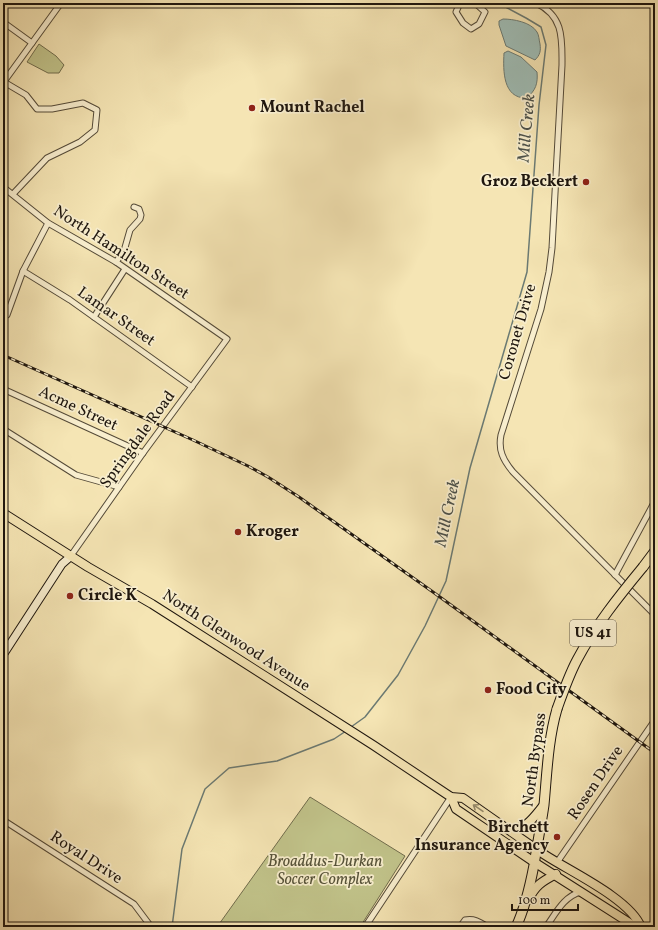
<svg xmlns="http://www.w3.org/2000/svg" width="658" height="930" viewBox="0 0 658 930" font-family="Vollkorn,serif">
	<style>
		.green { fill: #c1c38a; stroke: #706c4c }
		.water { fill: #9fbdb6; stroke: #6b7a73 }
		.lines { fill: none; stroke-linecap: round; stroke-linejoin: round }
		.stream { stroke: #6b7a73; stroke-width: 1.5 }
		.street-casing { stroke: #544a38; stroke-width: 7 }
		.secondary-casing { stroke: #1e160e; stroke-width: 9 }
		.primary-casing { stroke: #1e160e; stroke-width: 10 }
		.highway-casing { stroke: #1e160e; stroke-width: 11 }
		.street { stroke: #f8eece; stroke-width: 5 }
		.secondary { stroke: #f8eece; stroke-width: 7 }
		.primary { stroke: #f5e5b4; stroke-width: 8 }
		.highway { stroke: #f5e5b4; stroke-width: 9 }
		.rail-casing { stroke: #1e160e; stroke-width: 3 }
		.rail { stroke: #f8eece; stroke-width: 1.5; stroke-dasharray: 4.5; stroke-linecap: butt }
		.highway-bridge-casing { stroke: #1e160e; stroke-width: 11; stroke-linecap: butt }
		.highway-bridge { stroke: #f5e5b4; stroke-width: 9 }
		.oneway { stroke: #948869 }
		.poi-dot { fill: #8f2418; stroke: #f8eece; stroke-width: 1.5 }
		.labels { text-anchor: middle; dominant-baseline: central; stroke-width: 3.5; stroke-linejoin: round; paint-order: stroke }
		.shield { fill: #f8eece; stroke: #5f5748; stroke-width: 1 }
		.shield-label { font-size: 15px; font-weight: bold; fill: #1e160e }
		.poi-label { font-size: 16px; font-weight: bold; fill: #1e160e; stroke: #f8eece; text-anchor: start }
		.street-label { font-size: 16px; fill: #1e160e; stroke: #f8eece }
		.park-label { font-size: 16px; font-style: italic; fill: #575339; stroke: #f8eece }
		.water-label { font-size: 17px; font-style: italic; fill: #4b5049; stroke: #f8eece }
	</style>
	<rect width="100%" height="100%" fill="#f5e5b4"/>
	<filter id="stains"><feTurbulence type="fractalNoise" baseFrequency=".005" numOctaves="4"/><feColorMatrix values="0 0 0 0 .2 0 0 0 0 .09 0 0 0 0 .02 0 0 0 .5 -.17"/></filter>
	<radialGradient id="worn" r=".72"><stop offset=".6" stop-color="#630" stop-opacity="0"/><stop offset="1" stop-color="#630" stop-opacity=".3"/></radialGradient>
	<g class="green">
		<polygon points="39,44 56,56 64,65 59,73 48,73 27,62"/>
		<polygon points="310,797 405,856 360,927 217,927"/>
	</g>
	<g class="water">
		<path d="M503,19C513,19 531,22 537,32C539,35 539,40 540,44C541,51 540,55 535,60L506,46L499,25V21Z"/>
		<path d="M508,51L521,57L537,72C538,83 536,91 526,98C503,98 503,71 504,53Z"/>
	</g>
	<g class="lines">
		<g class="stream">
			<polyline points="351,727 365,717 398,675 425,626 446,581 470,468 527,272 539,105 546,45 541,27 526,18 498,3"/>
			<polyline points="172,927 182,849 205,789 229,768 277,761 334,739 346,731"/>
		</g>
		<g class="street-casing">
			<g id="street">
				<polyline points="460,3 456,12 463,23 471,29 479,24 485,12 475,3"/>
				<path d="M536,3C564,16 562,39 562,65L552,248L549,272L541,309L501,435C498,450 503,460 513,472L655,615"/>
				<polyline points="3,22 32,43"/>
				<polyline points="4,82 26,95 37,109 52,109 83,103 97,110 95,130 80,142 47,158 13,194"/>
				<polyline points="3,83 61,3"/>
				<polyline points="3,187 48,223 116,262 227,339 143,453 70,557"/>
				<polyline points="116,262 124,251 130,230 140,219 141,215 139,209 134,207"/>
				<polyline points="23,271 70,300 192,387"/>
				<polyline points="7,315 23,271 48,223"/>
				<polyline points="94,317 125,269"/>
				<polyline points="3,389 143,453"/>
				<polyline points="3,429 76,475 119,487"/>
				<polyline points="615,575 655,501"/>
				<polyline points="3,820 134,904 149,924"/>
				<polyline points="558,861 655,720"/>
				<polyline points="365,927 451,797"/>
				<path d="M460,927L465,920C474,918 480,922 488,927"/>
				<path d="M546,927C556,913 564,896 581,892"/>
			</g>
		</g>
		<g class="secondary-casing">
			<polyline id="secondary" points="3,655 62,564 70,557"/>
		</g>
		<g class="primary-casing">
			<g id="primary">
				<path d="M3,513L88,567L152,604L373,745L451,797L463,798C490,817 517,836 545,855C571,872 630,899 641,927"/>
				<polyline points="451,797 456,809 534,862 636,927"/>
				<path d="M509,829C525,831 534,817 543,806"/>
				<path d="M528,900C536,885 541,882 556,874"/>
			</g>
		</g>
		<g class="highway-casing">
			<g id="highway">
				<polyline points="643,567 655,551"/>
				<path d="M516,927C525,908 530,886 534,865C537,845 541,826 544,805C547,773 548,740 557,709"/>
			</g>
		</g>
		<use href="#street" class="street"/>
		<use href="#secondary" class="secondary"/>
		<use href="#primary" class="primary"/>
		<use href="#highway" class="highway"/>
		<g class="rail-casing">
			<polyline id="rail" points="3,355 193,440 248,466 268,477 299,497 433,592 655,753"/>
		</g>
		<use href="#rail" class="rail"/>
		<g class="highway-bridge-casing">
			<path id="highway-bridge" d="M557,709C563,692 569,675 577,660C595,626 619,596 643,567"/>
		</g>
		<use href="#highway-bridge" class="highway-bridge"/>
	</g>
	<defs><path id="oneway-shaft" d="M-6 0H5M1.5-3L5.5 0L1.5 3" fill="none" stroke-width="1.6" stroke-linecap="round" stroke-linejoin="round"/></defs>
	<use class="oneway" href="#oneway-shaft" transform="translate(478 808) rotate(-146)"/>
	<g class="poi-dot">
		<circle cx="252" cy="108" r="4"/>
		<circle cx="586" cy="182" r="4"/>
		<circle cx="238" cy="532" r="4"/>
		<circle cx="70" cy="596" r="4"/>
		<circle cx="488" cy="690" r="4"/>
		<circle cx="557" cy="837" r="4"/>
	</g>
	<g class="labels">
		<rect class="shield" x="570" y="620" width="46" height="26" rx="3"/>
		<g class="shield-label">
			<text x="593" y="633">US 41</text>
		</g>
		<g class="poi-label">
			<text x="260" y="108">Mount Rachel</text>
			<text x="578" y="182" text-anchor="end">Groz Beckert</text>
			<text x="246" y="532">Kroger</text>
			<text x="78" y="596">Circle K</text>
			<text x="496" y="690">Food City</text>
			<text x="549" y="828" text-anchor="end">Birchett<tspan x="549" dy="18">Insurance Agency</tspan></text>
		</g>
		<g class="street-label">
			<text transform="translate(121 253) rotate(33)">North Hamilton Street</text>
			<text transform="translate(116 317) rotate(35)">Lamar Street</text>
			<text transform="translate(518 332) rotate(-74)">Coronet Drive</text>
			<text transform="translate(78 409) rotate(25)">Acme Street</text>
			<text transform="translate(138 440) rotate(-54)">Springdale Road</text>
			<text transform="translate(236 641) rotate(33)">North Glenwood Avenue</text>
			<text transform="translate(535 760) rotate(-82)">North Bypass</text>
			<text transform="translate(596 783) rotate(-56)">Rosen Drive</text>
			<text transform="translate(86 858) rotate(33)">Royal Drive</text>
		</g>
		<g class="park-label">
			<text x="325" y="862">Broaddus-Durkan<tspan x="325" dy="18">Soccer Complex</tspan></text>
		</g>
		<g class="water-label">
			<text transform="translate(527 128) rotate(-85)">Mill Creek</text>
			<text transform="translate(448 513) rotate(-78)">Mill Creek</text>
		</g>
	</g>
	<rect width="658" height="930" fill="none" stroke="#f5e5b4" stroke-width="16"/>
	<rect x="4" y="4" width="650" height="922" fill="none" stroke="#1e160e" stroke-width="2"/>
	<rect x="8" y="8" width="642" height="914" fill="none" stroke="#1e160e"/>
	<path d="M512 904v6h66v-6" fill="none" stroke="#1e160e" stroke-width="2"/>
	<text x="518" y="904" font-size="12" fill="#1e160e" stroke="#f8eece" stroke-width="3" paint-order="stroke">100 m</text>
	<rect width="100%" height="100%" filter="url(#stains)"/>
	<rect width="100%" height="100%" fill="url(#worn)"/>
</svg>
